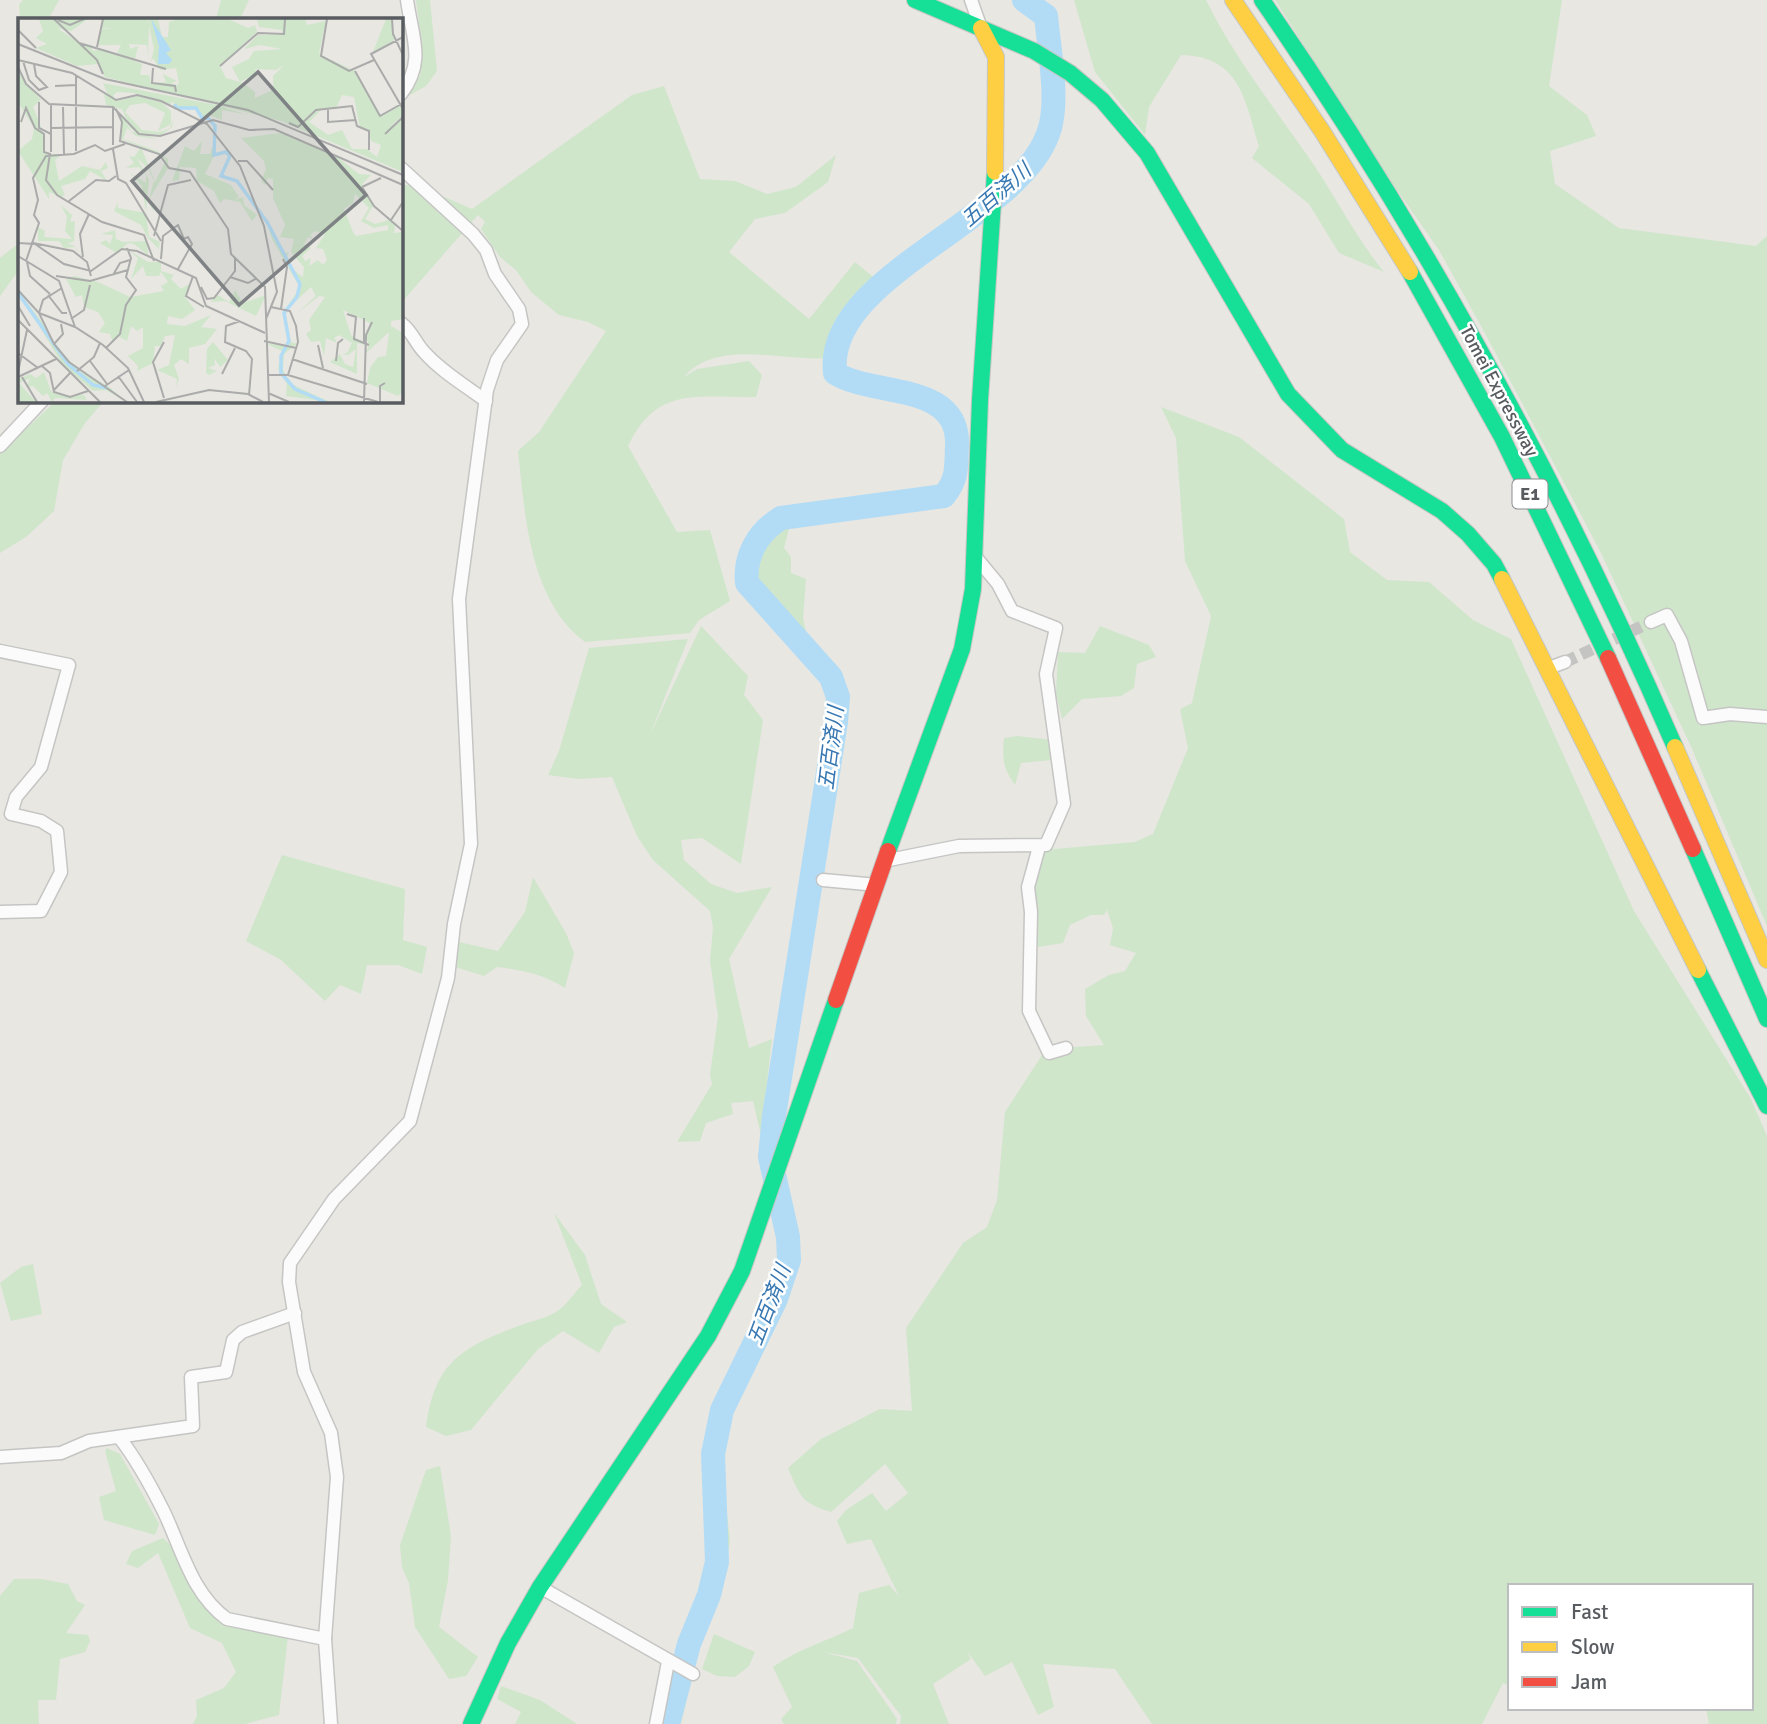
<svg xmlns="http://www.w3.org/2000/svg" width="1767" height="1724" viewBox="0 0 1767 1724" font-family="Signika,'Noto Sans JP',sans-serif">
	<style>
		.green { fill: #cfe6cb }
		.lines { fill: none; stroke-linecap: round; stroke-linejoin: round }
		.river { stroke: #b2dcf6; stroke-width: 24 }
		.street-tunnel { stroke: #c4c4c2; stroke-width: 12; stroke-dasharray: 12 6; stroke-linecap: butt }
		.street-casing { stroke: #c5c5c4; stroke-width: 15 }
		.fast-casing { stroke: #c5c6c5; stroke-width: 18 }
		.slow-casing { stroke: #c5c6c5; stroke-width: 18 }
		.jam-casing { stroke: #c5c6c5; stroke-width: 18 }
		.street { stroke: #fcfbfb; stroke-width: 12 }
		.fast { stroke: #16e098; stroke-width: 16 }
		.slow { stroke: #ffcf43; stroke-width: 16 }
		.jam { stroke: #f24e42; stroke-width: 16 }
		.labels { text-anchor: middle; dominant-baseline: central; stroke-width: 5; stroke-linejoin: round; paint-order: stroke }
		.shield { fill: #fff; stroke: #8a8d90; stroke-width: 2 }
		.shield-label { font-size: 18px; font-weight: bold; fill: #585c60 }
		.street-label { font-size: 19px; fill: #585c60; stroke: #fff }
		.water-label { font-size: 21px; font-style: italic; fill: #3878b2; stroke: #fff }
		.inset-river { fill: none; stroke: #b2dcf6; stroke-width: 3.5 }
		.inset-road { fill: none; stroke: #aaabaa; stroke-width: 2 }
		.view { fill: #808385; fill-opacity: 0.15; stroke: #808385; stroke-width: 3.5 }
		.inset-edge { fill: none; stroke: #585c60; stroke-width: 3.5 }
	</style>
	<rect width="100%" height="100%" fill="#e8e7e2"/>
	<g class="green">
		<polygon points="23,0 59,0 50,16 51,19 20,19 19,5"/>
		<polygon points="221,0 249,0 240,19 216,19"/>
		<polygon points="416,0 430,0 437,71 426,86 401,100 420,76 422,46"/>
		<path d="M1074,0H1206C1235,59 1277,111 1314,165C1338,201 1357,239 1384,272L1339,253L1309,204L1252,158L1259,146C1245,100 1240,56 1181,55L1149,107L1145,135L1095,72Z"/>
		<polygon points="1275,0 1562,0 1549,86 1587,115 1596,136 1550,151 1555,184 1619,228 1756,246 1767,236 1767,926 1693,751 1600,551 1486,335 1439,250 1385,173"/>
		<path d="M664,86L700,179L735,181L767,194L796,187L836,155L828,182L785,213L755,219L729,252L809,319L855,262L877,280L842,318L828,358C783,362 718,338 684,377L697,369L749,361L762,375L756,397C698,398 657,385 628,446L677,532L710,530L730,601L699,620L690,633L585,642C529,600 525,515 518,451L539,432L606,331L588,322L559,315L531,292L516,270L500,257L481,229L485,222L478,215L401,303V185H417L472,209L632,95Z"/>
		<polygon points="19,243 19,270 0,296 0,258"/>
		<polygon points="56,401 104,401 85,423 63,460 54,511 26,537 0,553 0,453"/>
		<path d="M1161,407L1239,437L1344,519L1350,552L1387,580L1429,582L1473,620L1511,639L1634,911L1751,1099L1767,1136V1724H1709L1706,1708H1751V1586H1510V1686L1503,1683L1482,1724H1152L1115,1669L1043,1664L1054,1707L1038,1715L1012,1662L985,1676L967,1651L971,1659L933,1684L949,1724H900L901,1716L858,1658L823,1652L857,1661L897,1719L896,1724H784L781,1719L792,1707L773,1667C796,1650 827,1641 853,1628L859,1593L889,1585L899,1596L871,1539L847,1544L837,1521L846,1510L872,1493L886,1511L908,1493L885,1464L831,1512C801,1503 800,1496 788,1468L821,1439L880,1409L912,1411L906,1328L963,1243L987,1227L997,1200L1005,1112L1046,1049L1104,1045L1086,1016L1085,989L1109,975L1125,971L1136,953L1110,945L1113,928L1107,910L1104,915H1091L1070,925L1063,943L1038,947L1031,921L1028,887L1043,850L1135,842L1153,834L1188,748L1180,709L1192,703L1211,616L1185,561L1176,438Z"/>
		<path d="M778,526L789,529L784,548L791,557V573L806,579L803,618L806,632C791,630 751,590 751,574C751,557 768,537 778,526Z"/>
		<polygon points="701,626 748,676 744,695 763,720 741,864 702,838 681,840 684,860 711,884 737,893 772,887 729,959 749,1048 772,1039 761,1135 753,1101 731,1103 733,1114 706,1123 700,1141 677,1142 712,1084 710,1075 718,1016 710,961 713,927 710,911 653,860 637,836 612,777 579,779 548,775 559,751 589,648 688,639 650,735"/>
		<polygon points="1100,626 1149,645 1156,657 1137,664 1134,688 1121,696 1082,699 1062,719 1056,693 1058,652 1085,653"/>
		<path d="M1017,736L1052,740L1051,760L1021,763L1015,785C1003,768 1002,759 1004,738Z"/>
		<polygon points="282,855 405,889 403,940 427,947 422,974 398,965 367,965 361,994 340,985 325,1001 281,960 246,941"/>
		<path d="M533,877L566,933L574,953L565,988C544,974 522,970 497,967L484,976L455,967L459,942L498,951L525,912Z"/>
		<polygon points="782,1187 794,1246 788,1293 728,1417 721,1458 730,1541 723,1584 700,1641 681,1724 663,1724 674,1673 703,1591 711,1549 706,1490 712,1425 783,1267 777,1207"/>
		<path d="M554,1213L585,1255L601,1304L627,1322L614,1327L599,1353L563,1331L538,1349L471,1430L446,1436L426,1427C435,1361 462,1347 521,1325C532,1321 546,1318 556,1312C566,1306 574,1293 582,1285Z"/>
		<polygon points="33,1264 42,1314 11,1321 0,1283 21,1267"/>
		<polygon points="107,1448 120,1454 159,1524 155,1535 104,1520 99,1497 116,1491 105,1451"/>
		<polygon points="440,1466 451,1536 448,1580 439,1627 478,1657 466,1676 449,1679 415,1627 409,1583 402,1567 400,1545 426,1470"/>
		<polygon points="163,1538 180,1554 213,1611 288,1636 279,1715 245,1724 193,1724 197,1716 196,1700 224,1688 236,1672 222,1643 190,1628 158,1553 138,1568 126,1564 132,1551"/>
		<polygon points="14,1579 41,1579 68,1584 77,1601 85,1605 66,1633 88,1635 90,1641 85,1652 60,1659 56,1700 38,1700 39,1724 0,1724 0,1596"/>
		<polygon points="714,1634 755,1652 749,1666 735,1677 717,1676 702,1669"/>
		<polygon points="501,1686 540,1700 577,1724 515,1724 521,1712 497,1699"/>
	</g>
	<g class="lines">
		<path class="river" d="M668,1724L689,1644L709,1595L717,1562L713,1454L722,1410L776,1299L789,1260L788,1237L770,1157L774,1116L836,722L838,697L831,677L747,583C744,556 758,532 781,518L944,496C958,478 956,469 957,446C960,381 872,397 835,373C824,276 1016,222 1048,134C1060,104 1049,49 1046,16L1024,0"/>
		<polyline class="street-tunnel" points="1565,662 1651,622"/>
		<g class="street-casing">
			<g id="street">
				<polyline points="971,0 981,28"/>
				<path d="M401,94C426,61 412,37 407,0"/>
				<path d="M401,323C413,332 415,343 425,353C442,372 466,386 486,401"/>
				<polyline points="0,446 42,401"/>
				<polyline points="1651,622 1667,615 1681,641 1703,718 1730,714 1767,717"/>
				<polyline points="0,651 69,665 41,767 16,797 11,814 41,821 57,831 61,872 41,911 0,912"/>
				<polyline points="1549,668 1565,662"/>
				<polyline points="1039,847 1028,887 1031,912 1029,1011 1049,1053 1066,1048"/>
				<polyline points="884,861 959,846 1046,845 1064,804 1046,674 1056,628 1012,611 998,584 974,555"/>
				<polyline points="823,880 877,885"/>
				<path d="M119,1437C137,1460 151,1486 164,1512C182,1550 192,1594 227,1619L325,1639"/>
				<polyline points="0,1457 61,1453 89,1441 193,1426 191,1377 226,1372 233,1340 242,1332 295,1313"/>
				<polyline points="540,1587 693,1674"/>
				<polyline points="331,1724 325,1639 337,1477 331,1433 304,1372 289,1282 290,1263 334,1199 410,1121 448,978 454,924 471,844 459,599 487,390 497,360 522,324 519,309 495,274 486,250 473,234 401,168"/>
				<polyline points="656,1724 668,1662"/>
			</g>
		</g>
		<g class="fast-casing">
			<g id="fast">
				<polyline points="915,0 1034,51 1070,73 1102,100 1147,153 1288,394 1342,450 1442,511 1468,534 1494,564 1502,579"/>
				<path d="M1262,0C1425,235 1561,484 1675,747"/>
				<polyline points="1410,272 1502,437 1608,658"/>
				<polyline points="1693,849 1767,1019"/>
				<polyline points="888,851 962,649 973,589 980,400 995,172"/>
				<polyline points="1698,970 1767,1106"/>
				<polyline points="471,1724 508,1643 540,1587 708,1336 742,1271 836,1000"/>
			</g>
		</g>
		<g class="slow-casing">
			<g id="slow">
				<polyline points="1233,0 1322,131 1410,272"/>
				<polyline points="981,28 996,57 995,172"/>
				<polyline points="1502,579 1698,970"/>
				<polyline points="1675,747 1767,960"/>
			</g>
		</g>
		<g class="jam-casing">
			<g id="jam">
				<polyline points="1608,658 1693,849"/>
				<polyline points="836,1000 888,851"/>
			</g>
		</g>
		<use href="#street" class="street"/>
		<use href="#fast" class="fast"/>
		<use href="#slow" class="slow"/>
		<use href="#jam" class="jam"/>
	</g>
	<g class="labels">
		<rect class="shield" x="1512.5" y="479.5" width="35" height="29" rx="5"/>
		<g class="shield-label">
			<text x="1530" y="494">E1</text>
		</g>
		<g class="street-label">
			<text transform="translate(1499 391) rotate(62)">Tomei Expressway</text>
		</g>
		<g class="water-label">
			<text transform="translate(996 195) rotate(-41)">五百済川</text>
			<text transform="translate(831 748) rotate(-83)">五百済川</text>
			<text transform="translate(769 1305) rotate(-69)">五百済川</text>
		</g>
	</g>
	<g transform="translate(18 18)">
		<rect width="385" height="385" fill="#e8e7e2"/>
		<path d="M21,1H70L53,13L39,10L61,25L75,28L74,33L85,31L124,46L122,57H131L133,65L148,64L145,56L159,63L153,65L158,68L161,65L158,50L142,52L135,40L133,43L136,31L131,8L130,39L129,27L111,26L112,31L120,28L117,41L99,35L103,27H81L82,11H98L82,10L86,1H129L131,6L130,1H140L144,19H150L151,4L160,1H210L230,10L237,7L239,14L202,48L208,60L225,65L237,74V80L255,72V58L266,47L258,52L237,51L239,55L222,64L214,49L231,41L236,33L264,31L242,27L226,31L240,17H264V12L241,9L239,1H287L289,7L308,3L301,36L337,53L363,98L385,86V98L372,108L385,100V154L263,103L87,59L80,46L59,48L18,30L29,26L18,20L25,13ZM324,77L336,79L342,110L350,111L353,123L363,127L359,139L349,131H334L324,112L310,117L291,104L303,92L318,90ZM368,1H373L376,22L355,34ZM0,54L23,82L15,89L26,116L27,135L43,137L37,142L41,163L64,148L82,152L88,144L90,150L83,153L89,163L72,153L67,161L43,168L47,177L43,179L31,174V181L0,133L14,121L16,110L0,84ZM85,65L198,87L230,97L204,92V102L191,97L184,100L178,90H155L156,83L152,86L116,75L99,74L95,78L99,83L119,78L143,84L153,93V106L140,113L147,95L127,85L112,87L107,94L124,112L141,114L145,113L152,110L156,100L154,109L143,117L123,115L112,110L104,91L88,87L86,76L90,77ZM103,95L113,113L140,121L118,118L109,110L105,121L139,133L150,141V150L132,180L136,194L130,184L136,163L130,150L119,140L131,162L128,194L124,168L112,155L128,165V157L121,149L108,150L116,145L111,138L116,139L123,129L137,164L148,142L141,136L103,121ZM262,115L318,138L341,156L353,157L344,166L355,188L347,201L357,206L371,202L377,207L376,215L385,214V301L373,303V308L383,314L385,311V373L380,378L349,365L352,350L360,339L368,338L371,314L348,335V347L347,335L351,328L339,325V356L312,344L322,336L327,346L335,349L338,331L330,337L324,336L329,335L334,325L321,317L316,320L319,325L308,320L306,338L302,323L293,324L288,316L293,312L291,302L307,279L301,278L278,296L298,278L293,269L267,293L273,324L279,326L266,336L265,352L273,366L312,384L268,378L269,366L260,351L264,333L247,325L267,328L270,324L266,293L282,270L254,221L249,205L244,200L251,207L266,236L271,234L268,240L274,251L285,259L286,249L273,234L276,221L262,219L267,207L255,180V161L250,160L247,167L243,163L248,151L246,143L223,120ZM337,176L351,190L343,203L356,210L370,207V212L338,218L335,214L326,191L335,185ZM297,213L307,216L298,230L305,231L309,242L305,247L300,242L291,248L293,240L287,243L284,238L293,230L286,226L290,219L295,221L292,217ZM325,292L352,305L348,319L351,327L333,317ZM184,123L182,136H192L194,129L196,138L187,156L213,167L221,179L216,182L225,179L226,187L239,197L234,203L222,184L206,181L202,185L196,173L179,163L178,150L162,149L161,162L154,163L167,128L176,133ZM100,184V190L128,195L131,219L142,224L140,234V230L130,220L123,207L96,193ZM43,187L54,197L52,204L57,203L56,223L49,226L55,227L63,236L56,229L46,230L41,223H20V209L27,213L26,219L54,221L47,213L49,199ZM97,212L98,221L105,224L129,223L130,237L116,226L110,225L99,235L82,225L88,222L92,226L95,217L83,216ZM109,231L130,244H143V253L156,257L153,261L163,271L173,265L167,279L177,292L164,301L150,298L149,306L167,308L193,297L183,309L199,311L187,326L171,330V346L163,341L156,347L161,361L158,369L159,361L139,352L151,347L157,317L147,318L143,328H137L135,345L119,353L120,348L110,338L125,330V309L119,313L113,308L109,323L100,318L102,314L95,324L92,316L81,314L87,305L80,294L66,289L64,277L58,279L48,261L57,258L80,264L112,279L146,273L143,268L150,264L143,254L141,258H128L125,248L113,261L120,240ZM217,272L225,285L248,277L238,298L207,283L193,284L198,276L211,284ZM0,273L25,305L34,323L61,353L90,368L108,384L88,372L75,373L44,346ZM195,324L210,342L202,349L196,340L197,347L190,350L199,353L191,357L188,355L189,331ZM26,354L33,373L45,378L66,377L69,382L37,380L34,384L29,375L25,378L15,368L9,369L12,360L1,365L18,384H0V361L12,356L18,360Z" fill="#cfe6cb" fill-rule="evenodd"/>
		<path d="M133,1L153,32L148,35L154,42L151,46H140L141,28Z" fill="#b2dcf6"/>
		<path class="inset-river" d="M157,86L158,90H178L184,100H190L197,108L196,137L208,134L212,138L203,158L219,163L249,204L282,266L279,279L266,295L271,323L263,338V355L277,371L307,384M0,275L50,346L75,367L89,370"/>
		<path class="inset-road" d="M36,1L79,42L85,56M309,1L303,38L331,53L356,42M374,1L375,16L385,37M40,2L52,7L66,1M0,12L18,30M385,19L353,36L385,91M61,25L148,51M0,26L87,61L230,92L385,157M79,29L85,1M0,42L54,55L98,82L119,77L143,83L189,106L222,148L246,208L259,274L248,301M5,43L11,62L21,72L29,69L18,58L16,46M202,48L240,15L266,16L267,1M0,49L8,66L31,86L95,89L121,116L142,118L195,102L231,112L256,111L385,167M135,50L134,65L157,68L158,74M337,53L362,98L385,85M37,68L58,67M21,84V110L33,116M33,87V134M45,89L46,136M95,89V127M98,91L104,104L102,123L141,136L151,150L172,154L210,211L213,236L247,269L251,384M310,92V104L338,102M3,104L8,90L17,110L26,116V134L32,136L28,162L39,177L84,204L126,217L136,243M271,105L280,109L298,92L334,88L339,108L351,113V132M33,110L95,109M367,116L385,99M95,131L100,161L108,165L143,223M58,133V57M220,143H229L255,172M344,169L356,188L385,213M344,169L363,160M51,183L78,162L91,163L98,158M373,202L385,184M136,218L150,167L173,162M0,225L17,226L46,246L73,253L104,231L119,233L178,260L188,288L247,315M15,225L55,233L69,244L73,258M0,238L41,263L57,309M65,239L62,216L71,196M143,241L145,218L160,207L166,221L170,219L174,226L160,251M8,243L21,205L16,197L20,182L15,160L28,138L56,136L77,127L87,133L107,126M9,244L12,258L32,276M95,257L102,245L112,242M38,258L72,263L110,252M175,258L168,278L186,289M212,259L230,265L239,260M183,269L189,281L196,280L217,253V239M0,272L21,295L36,326M30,277L44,295H49M0,288L12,308M253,289L272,293L278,308L280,324L270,357M263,291L269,249L265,241M21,295L57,309L85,327L110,350L126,384M21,295L25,282L44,270M329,296L338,299L336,321L351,327M346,300V325M53,301L66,292L72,267M0,302L82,384M222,303L208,308L207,324L228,333L234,341L231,377M43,306L45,316L36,326L51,344L109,384M246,323L278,330M146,324L135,344L146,380M300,327L305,350M88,330L102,316L108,287L118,272L108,259L113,240L109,230M0,335L20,350M274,341L349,366M72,343L89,366M318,343L320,325L325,321M24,348L32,355L36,374L52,379L70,373M385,351V373M59,353L76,339L82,325M0,354L9,312M204,356L217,330M249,357H270L360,384M100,358L119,384M0,359L38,341M4,359L19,384M87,368L111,352M35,373L53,354M250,375L271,384M138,384L191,372L230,376L245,384M346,384L348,317L354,304M362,384V368L367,365"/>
		<path class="view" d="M240,54L348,177L221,287L114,163Z"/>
		<rect width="385" height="385" class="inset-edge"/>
	</g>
	<rect x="1508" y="1584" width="245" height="126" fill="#ffffff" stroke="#bcbebf" stroke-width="2"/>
	<rect x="1522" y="1607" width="35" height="10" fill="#16e098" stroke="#bcbebf" stroke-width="2"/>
	<text x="1571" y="1619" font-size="21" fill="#585c60">Fast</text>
	<rect x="1522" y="1642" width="35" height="10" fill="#ffcf43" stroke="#bcbebf" stroke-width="2"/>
	<text x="1571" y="1654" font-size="21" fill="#585c60">Slow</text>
	<rect x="1522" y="1677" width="35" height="10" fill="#f24e42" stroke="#bcbebf" stroke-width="2"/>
	<text x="1571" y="1689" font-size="21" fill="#585c60">Jam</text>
</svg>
